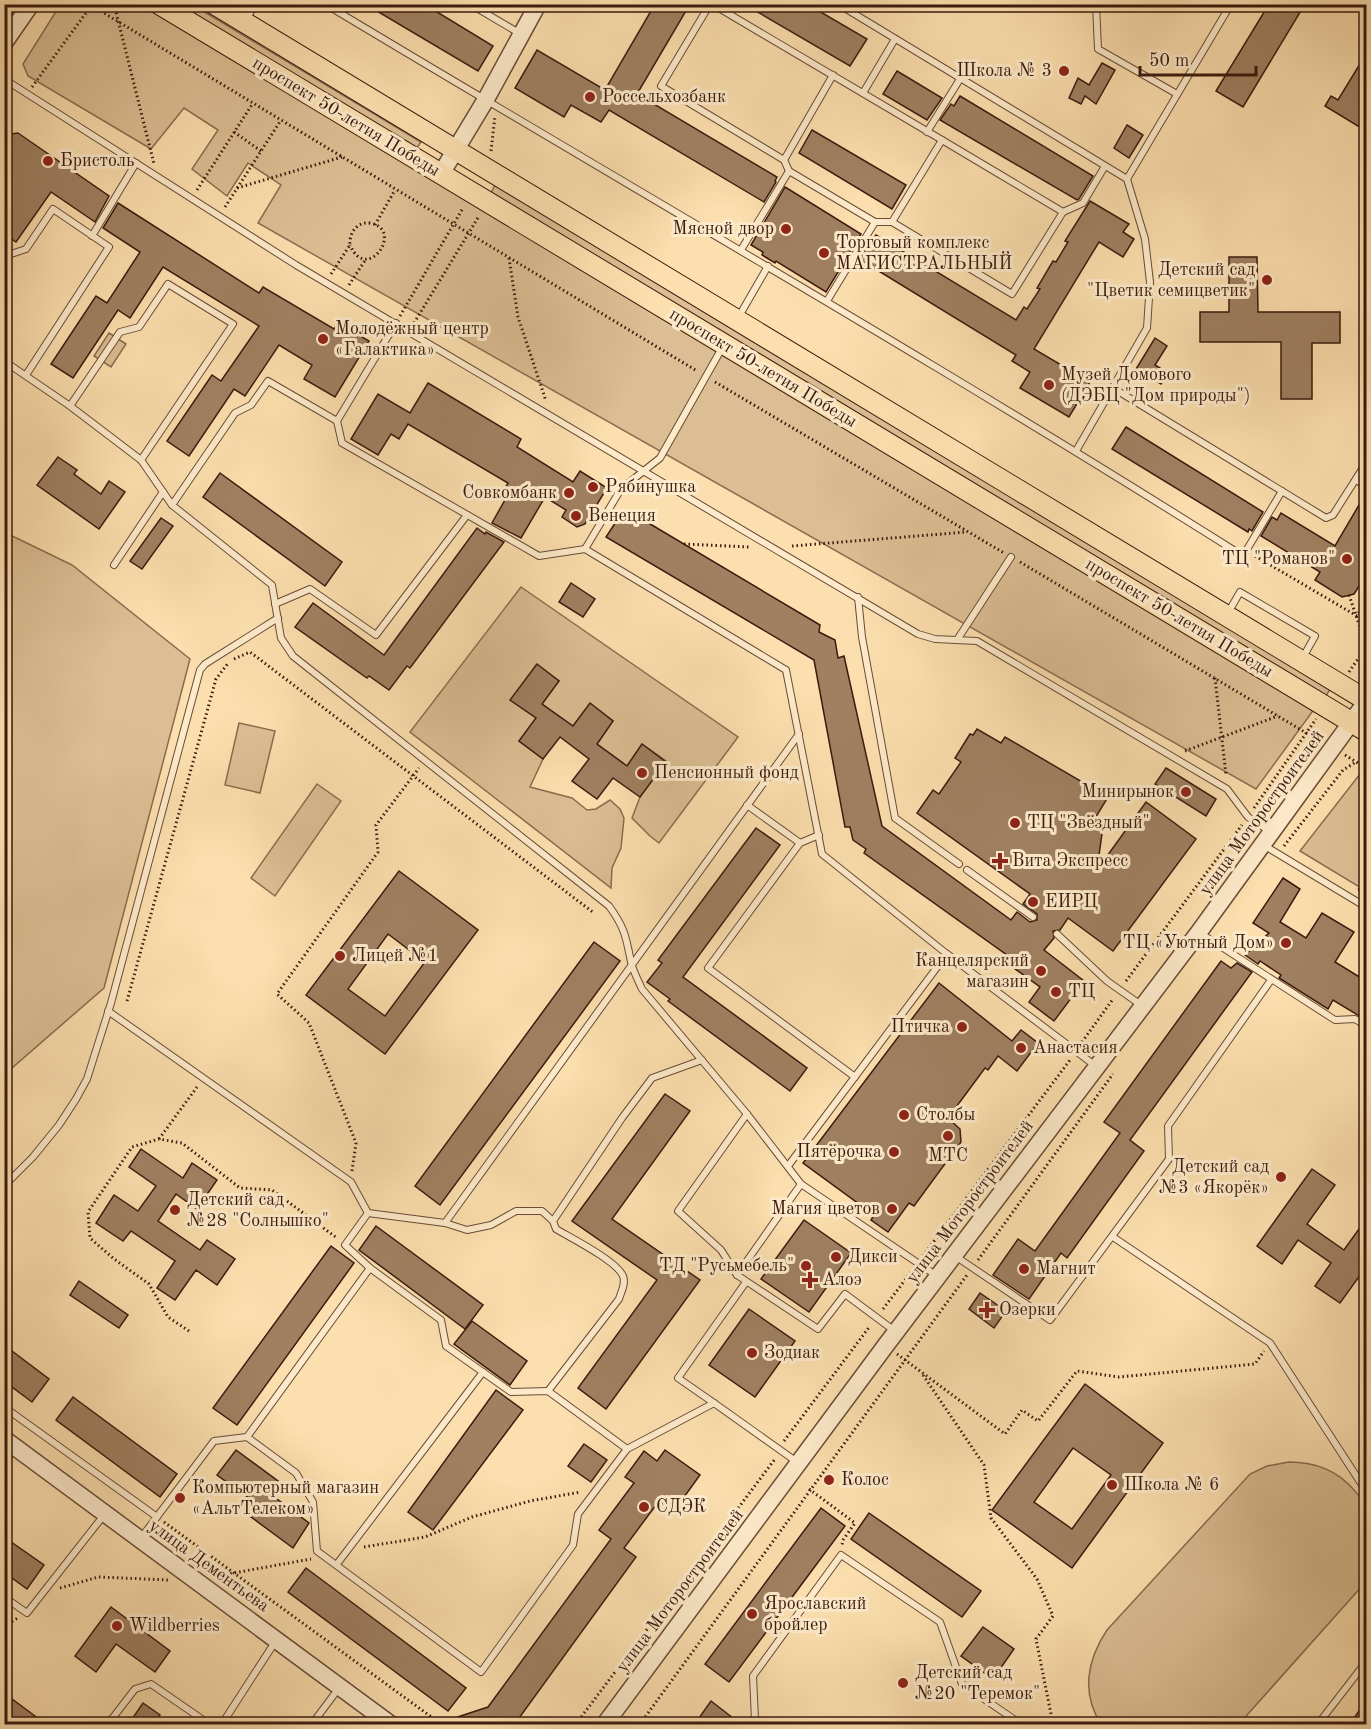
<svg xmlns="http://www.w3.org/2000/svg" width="1371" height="1729" viewBox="0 0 1371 1729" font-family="'Old Standard TT',serif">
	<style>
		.green { fill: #dbbe93; stroke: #8a6c50; stroke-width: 1.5 }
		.building { fill: #9f8061; stroke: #3a1a0e; stroke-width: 1.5; fill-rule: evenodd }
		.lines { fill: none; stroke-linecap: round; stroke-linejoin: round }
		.service-casing { stroke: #6a4b36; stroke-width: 8 }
		.tertiary-casing { stroke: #6a4b36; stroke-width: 19 }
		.primary-casing { stroke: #3a1a0e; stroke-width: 22 }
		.path { stroke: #3a1a0e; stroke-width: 3; stroke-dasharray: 1.5 3; stroke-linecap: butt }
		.service { stroke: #fdeaca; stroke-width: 6 }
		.tertiary { stroke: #fdeaca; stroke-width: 16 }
		.primary { stroke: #fcdfae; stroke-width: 20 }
		.poi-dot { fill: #8f2418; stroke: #fdeaca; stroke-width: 2 }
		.labels { text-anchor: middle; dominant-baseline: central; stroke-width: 6; stroke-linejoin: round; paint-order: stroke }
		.poi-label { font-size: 18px; fill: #3a1a0e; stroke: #fdeaca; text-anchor: start }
		.street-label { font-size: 18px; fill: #3a1a0e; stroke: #fdeaca }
	</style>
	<rect width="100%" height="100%" fill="#fcdfae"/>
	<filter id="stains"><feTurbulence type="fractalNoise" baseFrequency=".00333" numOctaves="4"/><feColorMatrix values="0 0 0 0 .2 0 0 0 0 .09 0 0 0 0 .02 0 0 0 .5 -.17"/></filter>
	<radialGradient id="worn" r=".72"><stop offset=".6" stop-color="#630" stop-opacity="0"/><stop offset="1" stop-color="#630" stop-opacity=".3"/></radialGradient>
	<g class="green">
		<polygon points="60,5 143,5 1315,708 1256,789 258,223 281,185 248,163 227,196 192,169 218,130 184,108 151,149 28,76 23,64"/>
		<polygon points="179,5 193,5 421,142 417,148"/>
		<polygon points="495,185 1330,689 1326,696 491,193"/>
		<polygon points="109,333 126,344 111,367 94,356"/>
		<polygon points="4,532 72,565 190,659 104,988 5,1074"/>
		<polygon points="521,587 738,737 659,843 650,836 632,818 640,797 666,761 642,744 627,766 597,744 613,721 590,704 573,726 542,704 559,681 536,665 511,700 536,718 519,741 543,759 530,787 572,798 587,810 596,809 610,800 620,809 624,818 621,848 612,868 611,888 410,732"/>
		<polygon points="239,723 275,731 260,793 225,785"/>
		<polygon points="1360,774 1366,778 1366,891 1300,851"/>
		<polygon points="317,784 341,801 275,896 251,878"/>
		<path d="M1289,1462C1315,1462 1337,1470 1354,1490C1359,1496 1365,1502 1366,1509C1370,1527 1366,1560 1366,1579L1363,1585L1239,1724H1101C1081,1693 1087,1660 1107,1630L1250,1474L1267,1466Z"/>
	</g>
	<g class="building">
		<polygon points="365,4 424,4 493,46 478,71"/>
		<polygon points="655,4 690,4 637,94 777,177 775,181 776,182 764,202 609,110 601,122 571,105 564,117 515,88 537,50 605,90"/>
		<polygon points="744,4 807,4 867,39 850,66"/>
		<polygon points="1269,4 1305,4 1243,107 1216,91"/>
		<polygon points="1366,54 1366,131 1325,106 1331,96 1338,100"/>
		<polygon points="1102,63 1115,70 1096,104 1085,96 1081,104 1069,98 1078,78 1089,85"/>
		<polygon points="897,71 942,98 927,120 883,94"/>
		<polygon points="960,96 1093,176 1079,199 1077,200 940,120 951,104 954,106"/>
		<polygon points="1127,125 1143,135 1129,158 1114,148"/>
		<polygon points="812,130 906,185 892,209 799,153"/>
		<polygon points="18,133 109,196 95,222 51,192 16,242 4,234 4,135"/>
		<polygon points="785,187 861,234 826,292 776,261 775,263 762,255 763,252 751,245"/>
		<polygon points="1090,201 1129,224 1123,232 1134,239 1123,257 1099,242 1034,349 1090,382 1069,417 1020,388 1030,372 1012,361 1016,355 859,259 871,239 872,240 876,235 1016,320 1024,307 1027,309 1040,289 1037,288 1053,261 1056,262 1068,242 1065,241"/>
		<polygon points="118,203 259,293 263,287 334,329 338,323 369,341 335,397 304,379 312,365 279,345 245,396 234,389 189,456 167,441 212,375 221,381 259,326 163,267 130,318 118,310 73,378 51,364 96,296 107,303 140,252 103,228"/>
		<polygon points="1229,257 1257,257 1258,312 1340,312 1340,343 1312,343 1312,399 1281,399 1281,342 1200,342 1200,312 1229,312"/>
		<polygon points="1155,338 1167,346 1155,365 1168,373 1161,384 1136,369"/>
		<polygon points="428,383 521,439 517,447 573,482 580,471 607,488 585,524 577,527 562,517 566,510 545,497 521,538 492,523 506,498 501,495 508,483 408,424 399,439 391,434 378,455 351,439 378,394 410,413"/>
		<polygon points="1126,427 1263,512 1252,531 1249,529 1248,532 1112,449"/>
		<polygon points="58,457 77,470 74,474 101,494 109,481 125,492 99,529 37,485"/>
		<polygon points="220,473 342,562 325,586 203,497"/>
		<polygon points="1366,493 1366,575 1354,594 1342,597 1315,580 1320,572 1261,536 1272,517 1277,520 1281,513 1335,546"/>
		<polygon points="630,512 820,625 819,632 835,640 838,658 844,656 882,826 1011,920 1017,912 1030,922 1037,920 1037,914 1023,904 1030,894 917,813 933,790 939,794 961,762 955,758 970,734 973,735 977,729 1001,743 1005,737 1108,797 1094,820 1103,826 1097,870 1146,802 1196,839 1113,951 1068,918 1060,930 1053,931 1054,938 1044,950 1084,981 1054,1021 1029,1002 1040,987 1007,963 1011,958 864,853 866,849 853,840 850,827 845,827 814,660 606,537 621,514 626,517"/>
		<polygon points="161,518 173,526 142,569 130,561"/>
		<polygon points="477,528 485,534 486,532 504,542 410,668 407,666 389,690 369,676 367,678 295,627 313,603 384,655"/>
		<polygon points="571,583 595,599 583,617 559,602"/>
		<polygon points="537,664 559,681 542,704 573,726 590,703 613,721 597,744 627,766 642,744 666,762 640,797 613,778 597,799 572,781 589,759 560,737 543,759 519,741 536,718 510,700"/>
		<polygon points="1166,768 1216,799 1206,816 1155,784"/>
		<polygon points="756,828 780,845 683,977 807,1068 790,1091 668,1001 670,999 647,982 662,963 658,960"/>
		<path d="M399,871L478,930L385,1054L306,995ZM388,934L425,962L385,1016L348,989Z"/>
		<polygon points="1283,878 1300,889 1280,922 1306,938 1322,913 1354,932 1335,962 1366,981 1366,1020 1333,1000 1328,1009 1279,978 1281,975 1260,961 1258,964 1245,955 1269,933 1253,923"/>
		<polygon points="594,942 620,961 440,1205 415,1186"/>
		<polygon points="1221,961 1231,968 1237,963 1252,972 1130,1140 1144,1151 1067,1258 1061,1253 1029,1299 993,1275 1018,1239 1035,1251 1120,1133 1104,1122"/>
		<polygon points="939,983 1012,1041 1021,1030 1038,1043 1017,1071 998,1056 988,1070 985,1068 948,1118 960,1129 961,1142 914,1206 909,1203 888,1232 871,1220 874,1215 803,1163"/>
		<polygon points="665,1094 690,1111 612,1219 700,1280 606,1409 578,1388 657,1280 572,1221"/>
		<polygon points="141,1149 183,1178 192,1163 217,1180 197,1209 176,1194 158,1221 200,1250 207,1240 235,1259 217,1285 196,1270 175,1300 157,1288 175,1261 131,1231 123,1241 96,1223 114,1195 138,1211 156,1186 129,1167"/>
		<polygon points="1312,1169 1335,1185 1307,1224 1344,1250 1366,1219 1366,1267 1340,1303 1315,1286 1331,1263 1298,1240 1282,1264 1257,1246"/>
		<polygon points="804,1220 851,1253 809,1312 761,1279"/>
		<polygon points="376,1226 483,1305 465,1329 359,1250"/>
		<polygon points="331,1246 354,1263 237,1425 213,1408"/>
		<polygon points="79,1281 128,1315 119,1328 70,1295"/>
		<polygon points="980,1293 1006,1311 994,1328 969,1309"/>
		<polygon points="749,1309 795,1341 755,1397 709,1365"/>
		<polygon points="472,1321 527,1361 510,1385 454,1344"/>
		<polygon points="4,1345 49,1379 32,1402 4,1381"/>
		<path d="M1085,1384L1163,1443L1072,1568L992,1510ZM1073,1448L1111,1475L1072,1529L1034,1502Z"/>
		<polygon points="496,1390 523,1410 433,1530 408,1512"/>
		<polygon points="73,1397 177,1474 160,1497 56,1420"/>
		<polygon points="584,1444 607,1460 591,1482 568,1466"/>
		<polygon points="236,1450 278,1481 269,1493 309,1523 293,1548 251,1517 259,1505 217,1475"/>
		<polygon points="665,1450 700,1475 674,1511 659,1501 624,1548 636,1557 514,1725 442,1725 442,1722 488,1707 611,1539 599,1530 634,1483 625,1477 644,1451 657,1461"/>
		<polygon points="821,1508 845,1526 729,1682 705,1664"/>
		<polygon points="869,1513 981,1591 962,1617 851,1539"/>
		<polygon points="4,1537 44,1565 27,1589 4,1572"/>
		<polygon points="306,1568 466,1688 448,1711 288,1592"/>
		<polygon points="111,1607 170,1651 155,1672 116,1644 96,1672 75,1656"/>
		<polygon points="983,1627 1014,1649 993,1679 961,1656"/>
		<polygon points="4,1693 47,1725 4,1725"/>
		<polygon points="711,1701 742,1725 694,1725"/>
		<polygon points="1366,1701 1366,1725 1349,1725"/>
		<polygon points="143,1703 160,1715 153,1725 128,1725"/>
	</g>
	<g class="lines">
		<g class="service-casing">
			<g id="service">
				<path d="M325,4C631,188 941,365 1243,556L1282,491"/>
				<polyline points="470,4 519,33"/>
				<polyline points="710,4 661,86 784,160 789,171 875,222 892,222 942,140 712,4"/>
				<polyline points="838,4 1127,179 1145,239 1150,282 1147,328 1076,451"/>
				<polyline points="1096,4 1098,49 1177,94"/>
				<polyline points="246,20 255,4"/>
				<polyline points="4,79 296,265 918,634 935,639 977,641 1227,789 1248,817 1271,832"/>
				<polyline points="863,93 895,39"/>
				<polyline points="927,132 960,79"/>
				<polyline points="784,160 833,75"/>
				<polyline points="1127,179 1231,4"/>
				<polyline points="1063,212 1083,203 1105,166"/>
				<polyline points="892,222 1012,294 1063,212 942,140"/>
				<polyline points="92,236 136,163"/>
				<polyline points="741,250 789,171"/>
				<polyline points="4,259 8,255 26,249 53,209 109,247 26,375"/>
				<polyline points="827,301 875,222"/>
				<polyline points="738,318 768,266"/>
				<path d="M4,361L70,406L141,460L172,505L272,585L281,638L293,656L609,906C625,928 626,937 631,962C633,971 638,980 642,989L747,1114L801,1184L937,1276"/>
				<polyline points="1113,388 1326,518 1333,515 1366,463"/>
				<polyline points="70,406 120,332 139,327 168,284 233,324 141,460"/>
				<polyline points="337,421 396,323"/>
				<polyline points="1356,480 1366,486"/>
				<polyline points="172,505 235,413 251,405 268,381 337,421 342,443 539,556 585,549 786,670 822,854 947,954 1097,1067"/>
				<polyline points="585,549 621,489 660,458 722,348"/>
				<polyline points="114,565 163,492"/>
				<polyline points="858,597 862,637 895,818 959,864"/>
				<polyline points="275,604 310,589 376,635 467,515"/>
				<polyline points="1228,613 1240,592 1315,636 1302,659"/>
				<polyline points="957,640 1011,557"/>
				<polyline points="747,805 800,843"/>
				<polyline points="819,835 800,843 708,968 855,1077"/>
				<polyline points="1265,846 1366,907"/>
				<polyline points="967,870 1033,917"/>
				<polyline points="1200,933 1335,1020 1355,1019 1366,1026"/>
				<polyline points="1057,934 1107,981 1141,1005"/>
				<polyline points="108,1011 351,1182 368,1213"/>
				<polyline points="788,1166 947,954"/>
				<polyline points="801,1184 737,1275 818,1329 845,1294 896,1332"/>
				<polyline points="4,1186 33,1157 59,1125 76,1099 87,1079 111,1003 200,670 205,664 278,618"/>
				<polyline points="445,1223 467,1230 491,1225 516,1211 542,1211 553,1221"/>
				<polyline points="1113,1237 1270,1343 1366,1491"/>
				<polyline points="955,1256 1050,1320 1169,1159 1168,1126 1271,980"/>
				<polyline points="370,1268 345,1245 368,1213 445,1223 799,734"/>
				<polyline points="737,1275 721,1250 678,1211 747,1114"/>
				<path d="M548,1391L619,1299C621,1292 626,1284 623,1276C617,1261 571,1238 556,1229L553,1221L622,1118L652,1078L702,1060"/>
				<polyline points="714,1403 678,1378 746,1282"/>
				<polyline points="4,1407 157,1517"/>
				<polyline points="247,1437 296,1473 313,1502 317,1551 481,1672 573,1545 578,1514 627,1449 714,1403 797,1462"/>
				<polyline points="141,1538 214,1441 247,1437 370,1268 441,1320 446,1346 511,1392 548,1391 627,1449"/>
				<polyline points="337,1564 483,1372"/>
				<polyline points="4,1597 27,1613 104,1515"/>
				<polyline points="108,1724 135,1689 151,1684 209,1724"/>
				<polyline points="222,1724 275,1642"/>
				<polyline points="312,1724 339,1688"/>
				<polyline points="752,1724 755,1720 753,1676 841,1555 940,1622 962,1684 1021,1724"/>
				<polyline points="1318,1724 1366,1662"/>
			</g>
		</g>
		<g class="tertiary-casing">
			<g id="tertiary">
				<polyline points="4,43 31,4"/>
				<polyline points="441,174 485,101 538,4"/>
				<polyline points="4,1439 390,1724"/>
				<polyline points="605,1724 886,1345 1199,932 1366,702"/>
			</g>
		</g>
		<g class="primary-casing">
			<g id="primary">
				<polyline points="159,4 1366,731"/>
				<polyline points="214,4 1366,700"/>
			</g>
		</g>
		<g class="path">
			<polyline points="89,4 697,371"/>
			<polyline points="114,4 154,164"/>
			<polyline points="32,87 91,6"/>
			<polyline points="234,132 261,151"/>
			<polyline points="491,151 495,116"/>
			<polyline points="237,188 342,157"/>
			<polyline points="197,190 253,103"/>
			<polyline points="225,207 281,120"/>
			<polyline points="375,225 395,190"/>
			<polyline points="509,258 518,317 546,401"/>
			<path d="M331,274L350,245C349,234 356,222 369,223C406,228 367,285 350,245"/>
			<polyline points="349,285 366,259"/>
			<polyline points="400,316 463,208"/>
			<polyline points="414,323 479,216"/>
			<polyline points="715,382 1004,553"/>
			<polyline points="684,544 749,547"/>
			<polyline points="792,546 967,532"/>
			<polyline points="1255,556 1357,616 1366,599"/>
			<polyline points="1020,562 1318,740"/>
			<polyline points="1349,595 1360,627 1365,631"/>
			<polyline points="1366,629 1366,636"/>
			<polyline points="234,659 250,652 594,913"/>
			<polyline points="1349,672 1366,647"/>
			<polyline points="1215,678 1226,775"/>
			<polyline points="1185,751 1278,716"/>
			<polyline points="1345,755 1366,768"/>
			<polyline points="1362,765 1366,758"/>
			<polyline points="1254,808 1316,719"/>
			<polyline points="1284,846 1343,770 1356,762"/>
			<polyline points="1358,890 1366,888"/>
			<polyline points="1126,981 1242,825"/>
			<polyline points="127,1001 216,679 229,662"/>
			<polyline points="1082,1042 1113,999"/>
			<polyline points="159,1139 197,1087"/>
			<polyline points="352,1171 356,1143 309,1023 277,994 378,852 376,825 419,768"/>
			<polyline points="923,1256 1070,1060"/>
			<polyline points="978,1260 1113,1074"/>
			<polyline points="883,1309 912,1271"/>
			<polyline points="189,1331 168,1317 149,1284 114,1259 90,1238 88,1212 132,1147 159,1139 182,1143 240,1188 272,1190 337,1238"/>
			<polyline points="897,1354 1005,1434 1022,1410 1038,1421 1077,1371 1119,1377 1255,1364 1264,1351"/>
			<polyline points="923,1375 984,1465 991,1518 1037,1579 1053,1616 1036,1639 1053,1724"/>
			<polyline points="784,1441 870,1326"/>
			<polyline points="809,1489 855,1523 843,1540 842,1545"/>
			<polyline points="164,1522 441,1724"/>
			<polyline points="364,1547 425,1537 472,1517 530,1501 581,1492"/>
			<polyline points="217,1576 311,1559"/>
			<polyline points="60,1588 98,1577 169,1580"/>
			<polyline points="4,1626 18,1618"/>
			<polyline points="576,1724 775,1459"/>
			<polyline points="640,1724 967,1275"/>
		</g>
		<use href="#service" class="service"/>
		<use href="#tertiary" class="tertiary"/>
		<use href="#primary" class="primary"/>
	</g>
	<g class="poi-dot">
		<circle cx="1064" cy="71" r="6"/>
		<circle cx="590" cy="97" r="6"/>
		<circle cx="48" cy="161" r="6"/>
		<circle cx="786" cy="229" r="6"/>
		<circle cx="824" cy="253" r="6"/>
		<circle cx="1267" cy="280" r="6"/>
		<circle cx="323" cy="339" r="6"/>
		<circle cx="1049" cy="385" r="6"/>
		<circle cx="593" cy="487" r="6"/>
		<circle cx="569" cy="493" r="6"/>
		<circle cx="576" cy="516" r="6"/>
		<circle cx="1347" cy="559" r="6"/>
		<circle cx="642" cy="773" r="6"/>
		<circle cx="1186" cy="792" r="6"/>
		<circle cx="1015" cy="823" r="6"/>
		<path d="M997 852h6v6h6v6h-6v6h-6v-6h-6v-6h6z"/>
		<circle cx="1033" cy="902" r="6"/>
		<circle cx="1286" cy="943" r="6"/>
		<circle cx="340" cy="956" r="6"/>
		<circle cx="1041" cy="971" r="6"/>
		<circle cx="1056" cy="992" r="6"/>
		<circle cx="962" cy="1027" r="6"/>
		<circle cx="1021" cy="1048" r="6"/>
		<circle cx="904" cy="1115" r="6"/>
		<circle cx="948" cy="1136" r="6"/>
		<circle cx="894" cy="1152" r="6"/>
		<circle cx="1281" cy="1177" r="6"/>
		<circle cx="892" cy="1209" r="6"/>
		<circle cx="175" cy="1210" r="6"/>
		<circle cx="836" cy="1257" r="6"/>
		<circle cx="806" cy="1266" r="6"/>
		<circle cx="1024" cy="1269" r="6"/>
		<path d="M807 1271h6v6h6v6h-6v6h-6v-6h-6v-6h6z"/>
		<path d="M984 1301h6v6h6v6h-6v6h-6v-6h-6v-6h6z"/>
		<circle cx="752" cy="1353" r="6"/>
		<circle cx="829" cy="1480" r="6"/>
		<circle cx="1112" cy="1485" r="6"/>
		<circle cx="180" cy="1498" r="6"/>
		<circle cx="644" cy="1507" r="6"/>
		<circle cx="752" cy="1614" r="6"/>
		<circle cx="117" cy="1626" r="6"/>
		<circle cx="903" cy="1683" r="6"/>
	</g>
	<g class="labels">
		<g class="poi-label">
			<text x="1052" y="71" text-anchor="end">Школа № 3</text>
			<text x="602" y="97">Россельхозбанк</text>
			<text x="60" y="161">Бристоль</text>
			<text x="774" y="229" text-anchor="end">Мясной двор</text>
			<text x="836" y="243">Торговый комплекс<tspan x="836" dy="21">МАГИСТРАЛЬНЫЙ</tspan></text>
			<text x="1255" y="270" text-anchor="end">Детский сад<tspan x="1255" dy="21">"Цветик семицветик"</tspan></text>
			<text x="335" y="329">Молодёжный центр<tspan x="335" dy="21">«Галактика»</tspan></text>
			<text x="1061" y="375">Музей Домового<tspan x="1061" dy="21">(ДЭБЦ "Дом природы")</tspan></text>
			<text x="605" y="487">Рябинушка</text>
			<text x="557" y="493" text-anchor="end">Совкомбанк</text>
			<text x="588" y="516">Венеция</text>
			<text x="1335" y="559" text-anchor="end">ТЦ "Романов"</text>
			<text x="654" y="773">Пенсионный фонд</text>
			<text x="1174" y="792" text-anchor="end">Минирынок</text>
			<text x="1027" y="823">ТЦ "Звёздный"</text>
			<text x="1012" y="861">Вита Экспресс</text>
			<text x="1045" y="902">ЕИРЦ</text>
			<text x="1274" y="943" text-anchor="end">ТЦ «Уютный Дом»</text>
			<text x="352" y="956">Лицей №1</text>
			<text x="1029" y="961" text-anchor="end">Канцелярский<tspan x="1029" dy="21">магазин</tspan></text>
			<text x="1068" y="992">ТЦ</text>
			<text x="950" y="1027" text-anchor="end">Птичка</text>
			<text x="1033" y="1048">Анастасия</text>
			<text x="916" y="1115">Столбы</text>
			<text x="882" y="1152" text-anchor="end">Пятёрочка</text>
			<text x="948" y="1156" text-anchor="middle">МТС</text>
			<text x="1269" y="1167" text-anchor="end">Детский сад<tspan x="1269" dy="21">№3 «Якорёк»</tspan></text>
			<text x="187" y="1200">Детский сад<tspan x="187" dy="21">№28 "Солнышко"</tspan></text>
			<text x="880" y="1209" text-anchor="end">Магия цветов</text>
			<text x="848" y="1257">Дикси</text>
			<text x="794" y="1266" text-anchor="end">ТД "Русьмебель"</text>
			<text x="1036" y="1269">Магнит</text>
			<text x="822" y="1280">Алоэ</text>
			<text x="999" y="1310">Озерки</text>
			<text x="764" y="1353">Зодиак</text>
			<text x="841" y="1480">Колос</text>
			<text x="1124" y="1485">Школа № 6</text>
			<text x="192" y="1488">Компьютерный магазин<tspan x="192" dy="21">«АльтТелеком»</tspan></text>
			<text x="656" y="1507">СДЭК</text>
			<text x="764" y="1604">Ярославский<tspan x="764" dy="21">бройлер</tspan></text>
			<text x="129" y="1626">Wildberries</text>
			<text x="915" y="1673">Детский сад<tspan x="915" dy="21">№20 "Теремок"</tspan></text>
		</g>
		<g class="street-label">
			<text transform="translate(346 117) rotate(31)">проспект 50-летия Победы</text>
			<text transform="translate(763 368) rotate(31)">проспект 50-летия Победы</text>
			<text transform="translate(1179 618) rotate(31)">проспект 50-летия Победы</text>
			<text transform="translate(1262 813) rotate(-54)">улица Моторостроителей</text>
			<text transform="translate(970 1202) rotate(-53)">улица Моторостроителей</text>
			<text transform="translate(209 1566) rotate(36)">улица Дементьева</text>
			<text transform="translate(680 1591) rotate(-53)">улица Моторостроителей</text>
		</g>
	</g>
	<rect width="1371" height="1729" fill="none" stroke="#fcdfae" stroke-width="24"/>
	<rect x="6" y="6" width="1359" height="1717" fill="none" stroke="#3a1a0e" stroke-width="3"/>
	<rect x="12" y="12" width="1347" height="1705" fill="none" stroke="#3a1a0e" stroke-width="1.5"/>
	<path d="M1140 66v9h116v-9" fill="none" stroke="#3a1a0e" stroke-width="3"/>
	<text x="1149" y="66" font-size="18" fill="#3a1a0e" stroke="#fdeaca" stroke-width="4.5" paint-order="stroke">50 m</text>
	<rect width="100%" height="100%" filter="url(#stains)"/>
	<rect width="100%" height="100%" fill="url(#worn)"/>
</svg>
